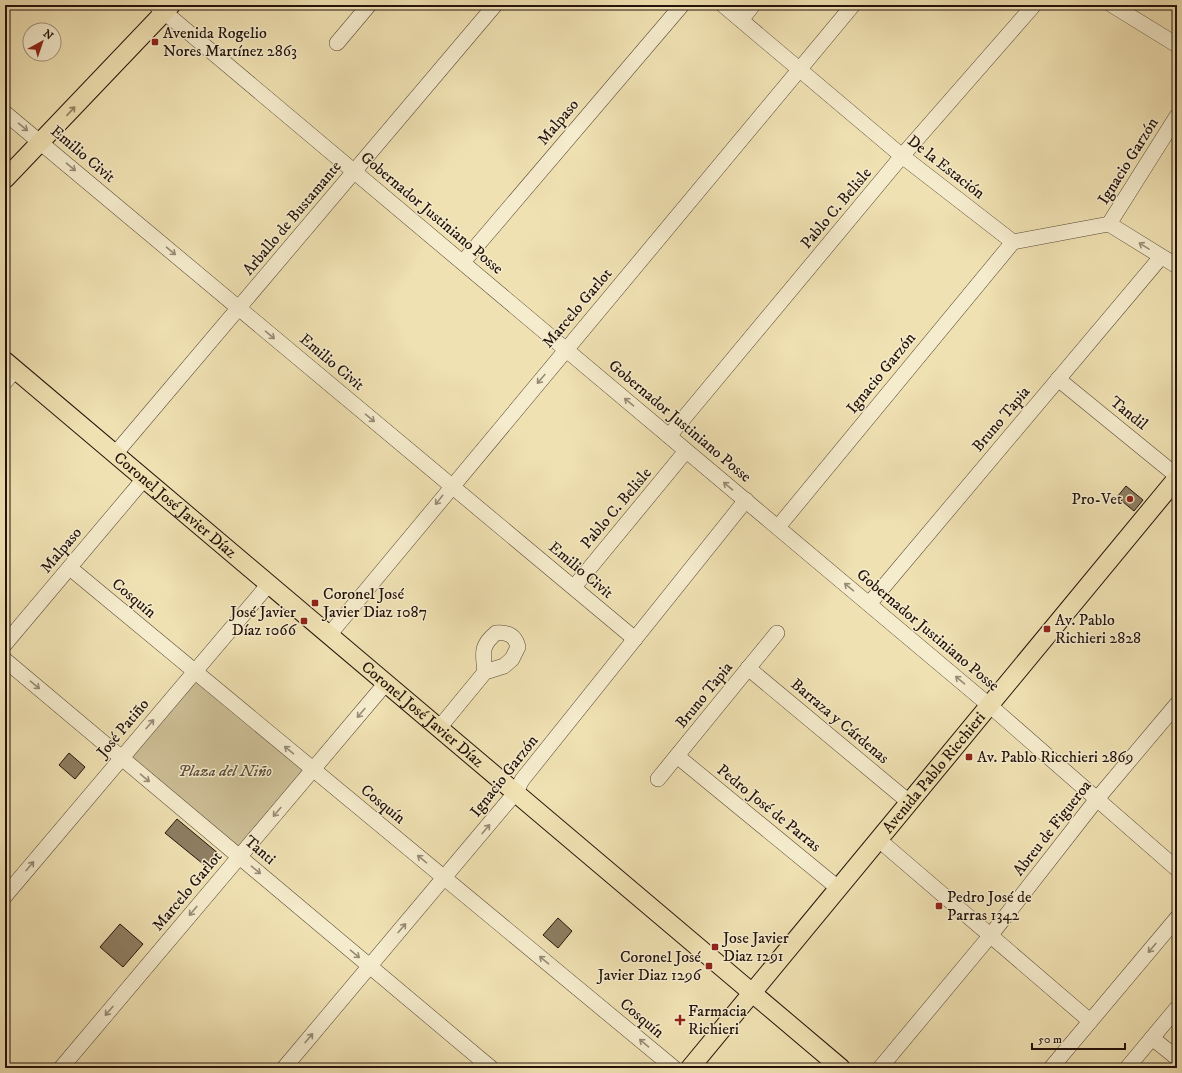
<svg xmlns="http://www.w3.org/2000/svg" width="1182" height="1073" viewBox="0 0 1182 1073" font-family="'IM FELL DW Pica',serif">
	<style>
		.green { fill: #cdbe96; stroke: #786850 }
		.building { fill: #8e7e62; stroke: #23120b }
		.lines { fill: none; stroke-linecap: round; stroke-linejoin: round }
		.minor-casing { stroke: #564635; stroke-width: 16 }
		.major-casing { stroke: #23120b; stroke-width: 20 }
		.minor { stroke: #f5eccd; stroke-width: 15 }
		.major { stroke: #f0e1b2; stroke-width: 18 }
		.oneway { stroke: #948467 }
		.oneway2 { stroke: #968a76 }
		.poi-dot { fill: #8f2418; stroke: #f5eccd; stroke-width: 1.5 }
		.labels { text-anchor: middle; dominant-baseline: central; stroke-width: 3; stroke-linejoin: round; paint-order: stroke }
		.poi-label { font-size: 16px; fill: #23120b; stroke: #f5eccd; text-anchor: start }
		.street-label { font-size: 16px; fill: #23120b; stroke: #f5eccd }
		.park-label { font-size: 16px; font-style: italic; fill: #5e4e3c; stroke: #f5eccd }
	</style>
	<rect width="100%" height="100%" fill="#f0e1b2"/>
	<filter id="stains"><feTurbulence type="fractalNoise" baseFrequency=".005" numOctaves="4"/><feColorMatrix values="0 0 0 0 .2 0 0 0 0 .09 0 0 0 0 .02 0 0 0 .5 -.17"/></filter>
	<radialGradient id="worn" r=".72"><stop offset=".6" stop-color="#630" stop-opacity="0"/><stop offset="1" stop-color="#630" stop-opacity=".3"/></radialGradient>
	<polygon class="green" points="194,672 313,769 239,857 121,758"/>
	<g class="building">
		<polygon points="1126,486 1143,500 1134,511 1117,497"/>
		<polygon points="69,753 85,767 75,779 59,765"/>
		<polygon points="177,819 219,854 208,868 165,833"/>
		<polygon points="558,918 572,931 558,948 543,935"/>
		<polygon points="120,924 143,944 123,967 100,947"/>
	</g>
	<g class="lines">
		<g class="minor-casing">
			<g id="minor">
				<polyline points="156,5 996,711 1177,869"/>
				<polyline points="723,5 902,156 1013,242 1109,224 1177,266"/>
				<polyline points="1112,5 1177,45"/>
				<polyline points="741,20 753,5"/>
				<polyline points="337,43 369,5"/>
				<polyline points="5,113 635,639"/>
				<polyline points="1109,224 1177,116"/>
				<polyline points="463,262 682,5"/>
				<polyline points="1058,379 1177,476"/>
				<polyline points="5,382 15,370"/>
				<polyline points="669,436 902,156 1034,5"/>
				<polyline points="115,454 495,5"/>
				<polyline points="778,527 1013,242"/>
				<polyline points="70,568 674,1068"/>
				<polyline points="574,587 686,451"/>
				<polyline points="869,604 1161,257"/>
				<polyline points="329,635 853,5"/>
				<polyline points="5,644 144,479"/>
				<polyline points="5,660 491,1068"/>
				<polyline points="748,668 909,802"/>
				<path d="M439,728L485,672L504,666L512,659L518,647C515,635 508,632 496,633C480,646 483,654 485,672"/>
				<polyline points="677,756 838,888"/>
				<polyline points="658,779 777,633"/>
				<polyline points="886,846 1090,1021"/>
				<polyline points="5,896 269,584"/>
				<polyline points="1152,1038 1177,1058"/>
				<polyline points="61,1068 386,683"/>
				<polyline points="284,1068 516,792 522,780 746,500"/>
				<polyline points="880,1068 990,936 1097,799 1177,704"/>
				<polyline points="1051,1068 1177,918"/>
				<polyline points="1127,1068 1177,1008"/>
			</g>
		</g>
		<g class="major-casing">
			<g id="major">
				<polyline points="5,179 171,5"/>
				<path id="s1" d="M5,361L841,1068"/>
				<path id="s2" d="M690,1068L1177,478"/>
			</g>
		</g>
		<use href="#minor" class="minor"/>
		<use href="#major" class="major"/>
	</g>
	<defs><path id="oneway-shaft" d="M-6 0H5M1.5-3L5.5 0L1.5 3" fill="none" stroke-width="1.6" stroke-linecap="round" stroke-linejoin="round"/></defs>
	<use class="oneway" href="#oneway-shaft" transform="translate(71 111) rotate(-47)"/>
	<g class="oneway2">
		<use href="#oneway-shaft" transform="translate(23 127) rotate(39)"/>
		<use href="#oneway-shaft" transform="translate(71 167) rotate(40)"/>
		<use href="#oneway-shaft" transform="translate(1144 246) rotate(-148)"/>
		<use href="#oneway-shaft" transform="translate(171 251) rotate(40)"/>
		<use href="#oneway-shaft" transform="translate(270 335) rotate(40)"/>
		<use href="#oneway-shaft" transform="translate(541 379) rotate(130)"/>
		<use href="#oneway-shaft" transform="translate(629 402) rotate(-140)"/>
		<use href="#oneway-shaft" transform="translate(370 418) rotate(40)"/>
		<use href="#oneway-shaft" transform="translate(728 486) rotate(-140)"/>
		<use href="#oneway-shaft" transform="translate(439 500) rotate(129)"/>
		<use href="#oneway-shaft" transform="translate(849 587) rotate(-140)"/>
		<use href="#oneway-shaft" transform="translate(960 680) rotate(-140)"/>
		<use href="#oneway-shaft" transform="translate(35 685) rotate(40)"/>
		<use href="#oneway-shaft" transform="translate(361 713) rotate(130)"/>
		<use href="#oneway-shaft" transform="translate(150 724) rotate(-50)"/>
		<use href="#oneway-shaft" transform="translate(289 750) rotate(-140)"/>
		<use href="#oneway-shaft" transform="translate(145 778) rotate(40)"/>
		<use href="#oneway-shaft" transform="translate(277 812) rotate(130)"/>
		<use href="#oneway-shaft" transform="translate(486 829) rotate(-50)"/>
		<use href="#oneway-shaft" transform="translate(422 859) rotate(-141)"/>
		<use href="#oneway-shaft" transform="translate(30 866) rotate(-50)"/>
		<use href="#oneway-shaft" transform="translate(256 870) rotate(40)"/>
		<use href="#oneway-shaft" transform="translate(193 911) rotate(130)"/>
		<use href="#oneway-shaft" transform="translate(402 928) rotate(-50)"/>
		<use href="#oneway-shaft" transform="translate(1152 948) rotate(130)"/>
		<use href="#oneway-shaft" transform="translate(355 954) rotate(40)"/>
		<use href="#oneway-shaft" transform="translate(544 960) rotate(-140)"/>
		<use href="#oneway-shaft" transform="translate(109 1011) rotate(130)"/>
		<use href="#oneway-shaft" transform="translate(309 1038) rotate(-50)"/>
		<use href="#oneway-shaft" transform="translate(644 1043) rotate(-140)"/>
	</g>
	<g class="poi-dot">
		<rect x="151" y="38" width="8" height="8" rx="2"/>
		<circle cx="1130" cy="499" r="4"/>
		<rect x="311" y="599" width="8" height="8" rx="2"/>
		<rect x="300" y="617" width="8" height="8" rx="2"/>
		<rect x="1043" y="625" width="8" height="8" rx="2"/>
		<rect x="965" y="753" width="8" height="8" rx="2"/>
		<rect x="935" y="902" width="8" height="8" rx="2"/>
		<rect x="711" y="943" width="8" height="8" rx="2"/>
		<rect x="705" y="962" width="8" height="8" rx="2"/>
		<path d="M678 1014h4v4h4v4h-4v4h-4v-4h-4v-4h4z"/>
	</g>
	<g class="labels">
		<g class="poi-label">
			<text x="163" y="33">Avenida Rogelio<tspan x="163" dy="18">Nores Martínez 2863</tspan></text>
			<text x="1122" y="499" text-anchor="end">Pro-Vet</text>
			<text x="323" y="594">Coronel José<tspan x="323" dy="18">Javier Diaz 1087</tspan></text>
			<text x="296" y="612" text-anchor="end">José Javier<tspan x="296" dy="18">Díaz 1066</tspan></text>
			<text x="1055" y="620">Av. Pablo<tspan x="1055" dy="18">Richieri 2828</tspan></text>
			<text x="977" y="757">Av. Pablo Ricchieri 2869</text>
			<text x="947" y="897">Pedro José de<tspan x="947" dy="18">Parras 1342</tspan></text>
			<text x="723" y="938">Jose Javier<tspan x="723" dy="18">Diaz 1291</tspan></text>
			<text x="701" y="957" text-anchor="end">Coronel José<tspan x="701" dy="18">Javier Diaz 1296</tspan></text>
			<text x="688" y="1011">Farmacia<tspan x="688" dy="18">Richieri</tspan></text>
		</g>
		<g class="street-label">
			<text transform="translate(558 122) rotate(-50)">Malpaso</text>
			<text transform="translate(83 154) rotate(40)">Emilio Civit</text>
			<text transform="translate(1128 161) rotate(-58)">Ignacio Garzón</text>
			<text transform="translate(946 167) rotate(38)">De la Estación</text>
			<text transform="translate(836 208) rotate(-50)">Pablo C. Belisle</text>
			<text transform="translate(432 213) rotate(40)">Gobernador Justiniano Posse</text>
			<text transform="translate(292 218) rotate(-50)">Arballo de Bustamante</text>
			<text transform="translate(577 308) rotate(-50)">Marcelo Garlot</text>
			<text transform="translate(332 362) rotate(40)">Emilio Civit</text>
			<text transform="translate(881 373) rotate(-51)">Ignacio Garzón</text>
			<text transform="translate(1129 413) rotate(39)">Tandil</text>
			<text transform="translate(1001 419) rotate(-50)">Bruno Tapia</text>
			<text transform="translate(680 421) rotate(40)">Gobernador Justiniano Posse</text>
			<text stroke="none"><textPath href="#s1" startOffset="223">Coronel José Javier Díaz</textPath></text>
			<text transform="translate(616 508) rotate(-50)">Pablo C. Belisle</text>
			<text transform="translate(61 550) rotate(-50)">Malpaso</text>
			<text transform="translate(581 570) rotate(40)">Emilio Civit</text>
			<text transform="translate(134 598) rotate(40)">Cosquín</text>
			<text transform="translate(928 630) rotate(40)">Gobernador Justiniano Posse</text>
			<text transform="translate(704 695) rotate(-51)">Bruno Tapia</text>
			<text stroke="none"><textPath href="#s1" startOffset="547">Coronel José Javier Díaz</textPath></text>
			<text transform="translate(840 721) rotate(40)">Barraza y Cárdenas</text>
			<text transform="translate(123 728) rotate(-50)">José Patiño</text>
			<text stroke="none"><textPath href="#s2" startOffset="383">Avenida Pablo Ricchieri</textPath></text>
			<text transform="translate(504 776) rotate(-52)">Ignacio Garzón</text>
			<text transform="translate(383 804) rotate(39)">Cosquín</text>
			<text transform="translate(769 808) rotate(39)">Pedro José de Parras</text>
			<text transform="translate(1052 828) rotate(-52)">Abreu de Figueroa</text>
			<text transform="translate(260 850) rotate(40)">Tanti</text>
			<text transform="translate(187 891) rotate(-50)">Marcelo Garlot</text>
			<text transform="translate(642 1018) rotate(40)">Cosquín</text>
		</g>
		<g class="park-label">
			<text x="225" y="771">Plaza del Niño</text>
		</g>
	</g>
	<rect width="1182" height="1073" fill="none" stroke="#f0e1b2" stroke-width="20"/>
	<rect x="6" y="6" width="1170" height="1061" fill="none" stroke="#23120b" stroke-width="2"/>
	<rect x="10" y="10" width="1162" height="1053" fill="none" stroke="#23120b"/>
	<g transform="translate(42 42) rotate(40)"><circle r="19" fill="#f5eccd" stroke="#a1957f"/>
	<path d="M0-3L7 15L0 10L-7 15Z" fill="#8f2418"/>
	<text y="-6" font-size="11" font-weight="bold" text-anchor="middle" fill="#23120b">N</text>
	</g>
	<path d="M1032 1043v6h93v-6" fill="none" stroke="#23120b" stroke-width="2"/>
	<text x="1038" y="1043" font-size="12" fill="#23120b" stroke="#f5eccd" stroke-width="3" paint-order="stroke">50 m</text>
	<rect width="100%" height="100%" filter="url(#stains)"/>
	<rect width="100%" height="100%" fill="url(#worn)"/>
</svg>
